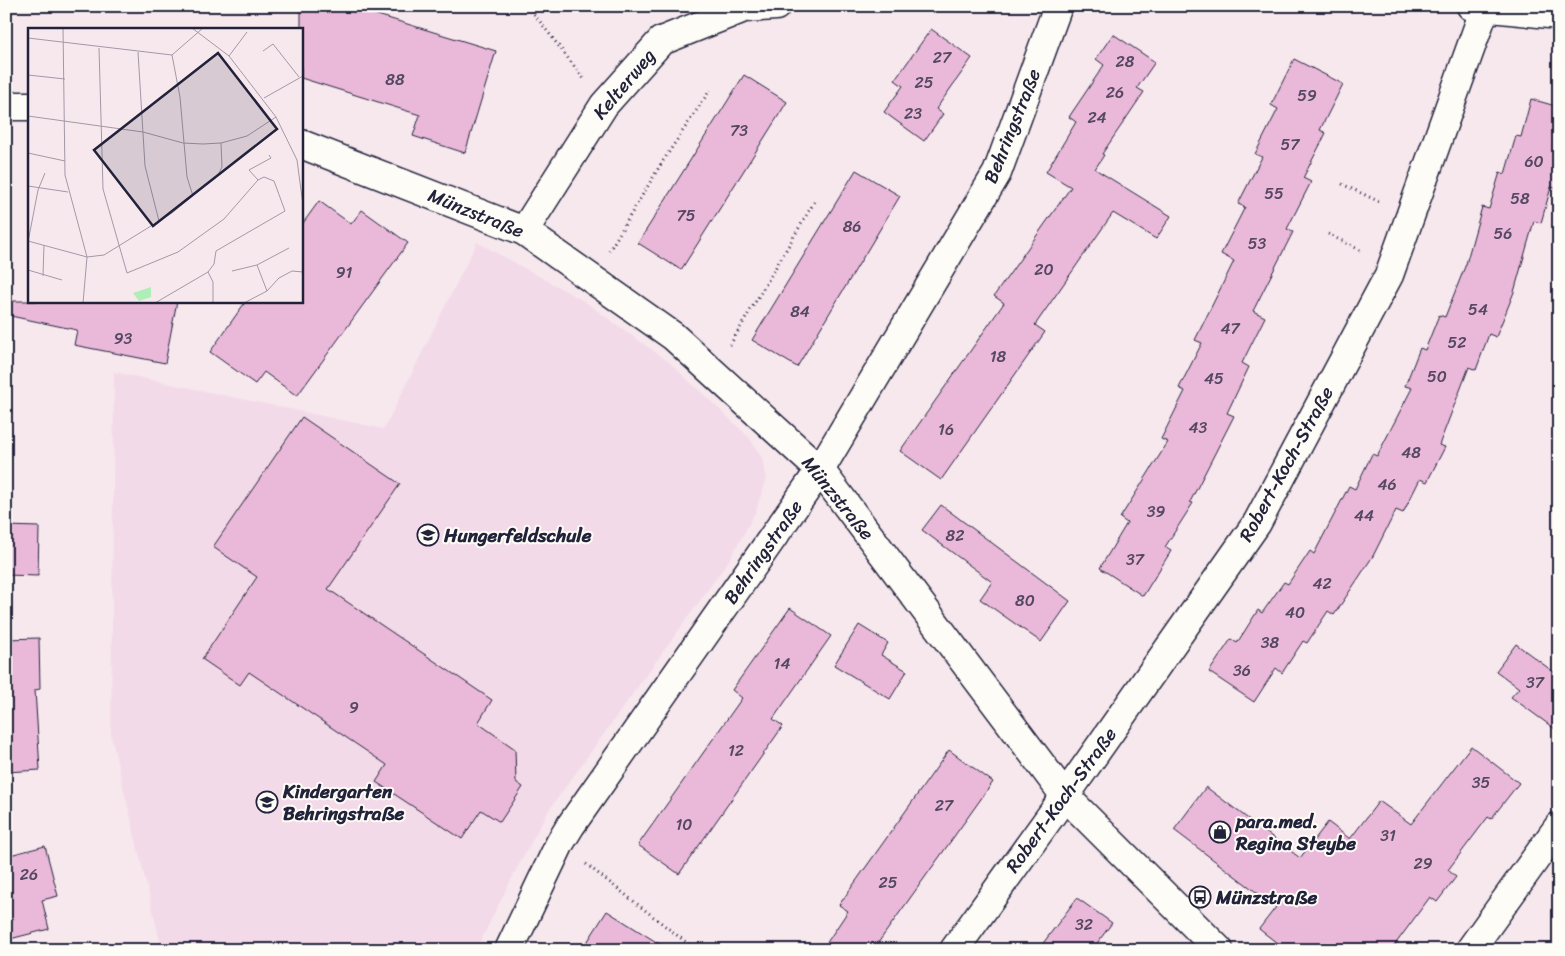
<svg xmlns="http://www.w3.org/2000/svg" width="1565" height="956" viewBox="0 0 1565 956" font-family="Sriracha,sans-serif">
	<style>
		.built { fill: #f3dae8 }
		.building { fill: #eab9d9; stroke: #22223b }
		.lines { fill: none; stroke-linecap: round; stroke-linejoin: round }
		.minor-casing { stroke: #22223b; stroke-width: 31 }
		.path { stroke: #22223b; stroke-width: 3; stroke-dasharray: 1 4; stroke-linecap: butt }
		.minor { stroke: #fdfcf7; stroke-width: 28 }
		.labels { text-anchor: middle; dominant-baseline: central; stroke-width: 4; stroke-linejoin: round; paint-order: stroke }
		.number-label { font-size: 16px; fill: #544862 }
		.street-label { font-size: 19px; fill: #22223b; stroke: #fdfcf7 }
		.poi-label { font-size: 19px; font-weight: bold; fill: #22223b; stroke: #fdfcf7; text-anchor: start }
		.inset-road { fill: none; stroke: #a299a6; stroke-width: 1 }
		.view { fill: #22223b; fill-opacity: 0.15; stroke: #22223b; stroke-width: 2.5 }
		.inset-edge { fill: none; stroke: #22223b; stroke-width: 2.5 }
	</style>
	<rect width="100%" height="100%" fill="#f7e8ee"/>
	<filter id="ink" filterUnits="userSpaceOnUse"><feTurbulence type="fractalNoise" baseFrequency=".02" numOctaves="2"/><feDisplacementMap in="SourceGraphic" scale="10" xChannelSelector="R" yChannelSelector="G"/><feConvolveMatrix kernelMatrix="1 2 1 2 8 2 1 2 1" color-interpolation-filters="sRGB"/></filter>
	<g filter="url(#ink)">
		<polygon class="built" points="477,242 584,301 669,362 749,437 762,458 766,479 756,511 730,559 549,810 517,868 476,950 162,950 111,736 114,372 384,429"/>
		<g class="building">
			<polygon points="301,6 348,6 496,51 465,153 413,136 420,115 301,78"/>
			<polygon points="931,29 972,58 936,109 943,114 924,141 884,112 903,86 895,80"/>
			<polygon points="1113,34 1155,62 1137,88 1144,92 1102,154 1104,155 1095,169 1171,216 1156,239 1113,213 1035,325 1045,332 941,480 900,451 1004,303 994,296 1071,187 1046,172 1076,122 1069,117 1104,65 1096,59"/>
			<polygon points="1294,59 1343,84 1320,130 1326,133 1303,178 1311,182 1287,229 1293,232 1253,311 1265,317 1242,363 1249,367 1227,413 1234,416 1190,502 1193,503 1165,547 1171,551 1143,596 1100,568 1127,523 1120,518 1168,442 1161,439 1185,391 1179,388 1202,343 1195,340 1234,261 1221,254 1245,207 1238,204 1262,157 1255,154 1278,109 1271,105"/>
			<polygon points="744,75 787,102 681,270 638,243"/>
			<polygon points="1531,99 1559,107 1559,189 1551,187 1541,223 1534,221 1514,292 1496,337 1489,334 1476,370 1469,367 1439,445 1445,447 1427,482 1420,479 1403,513 1396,510 1373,556 1334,615 1328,611 1307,643 1303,641 1282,673 1276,668 1254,702 1209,672 1231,639 1237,643 1258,610 1262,613 1284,582 1288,584 1310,551 1314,554 1349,486 1355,489 1372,454 1377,456 1412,388 1405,386 1420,348 1425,350 1439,315 1445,317 1466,264 1482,207 1489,209 1500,172 1505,174 1516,136 1521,137"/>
			<polygon points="856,170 900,196 797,367 752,340"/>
			<polygon points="319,201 351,224 362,210 408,243 297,396 264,372 255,384 210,352 246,301 301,301 301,226"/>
			<polygon points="6,301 177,301 165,363 74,345 77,330 6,315"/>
			<polygon points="302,417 400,484 328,589 492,700 478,723 515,749 516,782 523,787 500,822 481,810 462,839 376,782 387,765 249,672 240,685 202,659 257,577 213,547"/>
			<polygon points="941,505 1070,601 1041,642 980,599 992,582 922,530"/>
			<polygon points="6,526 39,527 38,576 6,575"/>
			<polygon points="790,608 831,636 773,719 783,726 679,874 638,845 742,698 732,690"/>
			<polygon points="859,625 888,643 881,655 907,671 890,699 834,665"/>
			<polygon points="39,638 40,689 35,690 40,770 6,772 6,639"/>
			<polygon points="1516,644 1559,676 1559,732 1511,697 1519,688 1496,671"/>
			<polygon points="1471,746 1519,783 1491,819 1488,817 1448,870 1456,877 1437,902 1430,897 1391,950 1286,950 1259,929 1276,907 1174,830 1206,787 1300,858 1328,822 1350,839 1379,801 1411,824"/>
			<polygon points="949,750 993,782 873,950 822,950 848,911 839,905"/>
			<polygon points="45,846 58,896 42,900 49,929 6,940 6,856"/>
			<polygon points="1077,898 1112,923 1092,950 1038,950"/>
			<polygon points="607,911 669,950 582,950"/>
		</g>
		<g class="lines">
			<g class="minor-casing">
				<g id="minor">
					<polyline points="1471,6 1559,15"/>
					<polyline points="6,106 29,106"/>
					<polyline points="301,144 524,231 673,336 820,470 1065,796 1219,950"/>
					<polyline points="524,231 604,105 661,41 744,8 776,6"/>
					<polyline points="509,950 560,843 571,825 820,470 997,173 1058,6"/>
					<polyline points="954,950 1065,796 1257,523 1389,275 1485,8"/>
					<polyline points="1470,950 1559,826"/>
				</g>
			</g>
			<g class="path">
				<polyline points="528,6 584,79"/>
				<polyline points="1342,184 1380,202"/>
				<polyline points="1328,234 1362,251"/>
				<polyline points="609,251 661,164 710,90"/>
				<polyline points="730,345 816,199"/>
				<polyline points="586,864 696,950"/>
			</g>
			<use href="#minor" class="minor"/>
		</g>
	</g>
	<defs>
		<g id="school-ring" transform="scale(1.125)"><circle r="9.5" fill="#fdfcf7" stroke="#22223b" stroke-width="1.5"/><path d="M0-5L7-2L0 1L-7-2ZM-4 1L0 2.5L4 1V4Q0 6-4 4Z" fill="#22223b"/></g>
		<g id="shop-ring" transform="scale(1.125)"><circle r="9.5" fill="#fdfcf7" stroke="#22223b" stroke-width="1.5"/><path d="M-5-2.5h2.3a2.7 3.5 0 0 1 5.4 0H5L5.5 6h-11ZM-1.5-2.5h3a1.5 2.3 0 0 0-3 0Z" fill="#22223b"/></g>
		<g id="bus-ring" transform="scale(1.125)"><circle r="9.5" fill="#fdfcf7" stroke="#22223b" stroke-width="1.5"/><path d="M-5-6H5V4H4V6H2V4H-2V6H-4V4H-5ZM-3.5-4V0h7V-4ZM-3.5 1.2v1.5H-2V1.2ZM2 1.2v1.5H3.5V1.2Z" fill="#22223b"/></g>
	</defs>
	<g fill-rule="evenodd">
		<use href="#school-ring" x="428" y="535"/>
		<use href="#school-ring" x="267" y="802"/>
		<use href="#shop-ring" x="1220" y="832"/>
		<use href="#bus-ring" x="1200" y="897"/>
	</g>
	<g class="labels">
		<g class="number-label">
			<text x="942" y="57">27</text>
			<text x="1125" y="61">28</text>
			<text x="395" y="79">88</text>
			<text x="924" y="82">25</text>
			<text x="1115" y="92">26</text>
			<text x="1307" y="95">59</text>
			<text x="913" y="113">23</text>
			<text x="1097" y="117">24</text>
			<text x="739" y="130">73</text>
			<text x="1290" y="144">57</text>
			<text x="1534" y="161">60</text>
			<text x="1274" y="193">55</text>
			<text x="1520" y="198">58</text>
			<text x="686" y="215">75</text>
			<text x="852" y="226">86</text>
			<text x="1503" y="233">56</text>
			<text x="1257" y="243">53</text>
			<text x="1044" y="269">20</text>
			<text x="344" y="272">91</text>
			<text x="1478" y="309">54</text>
			<text x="800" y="311">84</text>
			<text x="1230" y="328">47</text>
			<text x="123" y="338">93</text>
			<text x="1457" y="342">52</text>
			<text x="998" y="356">18</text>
			<text x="1437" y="376">50</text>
			<text x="1214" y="378">45</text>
			<text x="1198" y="427">43</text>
			<text x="946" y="429">16</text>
			<text x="1411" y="452">48</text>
			<text x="1387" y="484">46</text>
			<text x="1156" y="511">39</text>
			<text x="1364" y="515">44</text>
			<text x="955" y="535">82</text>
			<text x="1135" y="559">37</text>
			<text x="1322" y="583">42</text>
			<text x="1025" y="600">80</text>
			<text x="1295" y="612">40</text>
			<text x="1270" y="642">38</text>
			<text x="782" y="663">14</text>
			<text x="1242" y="670">36</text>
			<text x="1535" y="682">37</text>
			<text x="354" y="707">9</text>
			<text x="736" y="750">12</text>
			<text x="1481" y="782">35</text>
			<text x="944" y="805">27</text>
			<text x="684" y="824">10</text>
			<text x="1388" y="835">31</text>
			<text x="1423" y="863">29</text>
			<text x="29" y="874">26</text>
			<text x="888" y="882">25</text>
			<text x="1084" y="924">32</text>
		</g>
		<g class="street-label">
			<text transform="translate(624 84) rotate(-50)">Kelterweg</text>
			<text transform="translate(1012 126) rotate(-68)">Behringstraße</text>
			<text transform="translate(476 213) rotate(22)">Münzstraße</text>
			<text transform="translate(1286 464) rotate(-61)">Robert-Koch-Straße</text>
			<text transform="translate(838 498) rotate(51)">Münzstraße</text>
			<text transform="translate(763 552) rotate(-55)">Behringstraße</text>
			<text transform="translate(1061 800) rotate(-54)">Robert-Koch-Straße</text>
		</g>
		<g class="poi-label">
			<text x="444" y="535">Hungerfeldschule</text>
			<text x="283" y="791">Kindergarten<tspan x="283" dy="22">Behringstraße</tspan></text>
			<text x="1236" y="821">para.med.<tspan x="1236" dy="22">Regina Steybe</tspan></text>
			<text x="1216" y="897">Münzstraße</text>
		</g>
	</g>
	<g transform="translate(28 28)">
		<rect width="275" height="275" fill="#f7e8ee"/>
		<path d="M123,259V269L111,273L105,265Z" fill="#aeefb8"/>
		<path class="inset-road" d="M35,0L37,147L59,229L55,275M164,0L201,28L248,89L269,132L275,177M0,10L144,27L175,0M71,20L75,161L99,245L150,224L196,191L230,152L236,149L246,153L257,183L188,223L186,236L180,244L127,275M235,23L245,16L271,49M110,24L117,138L131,193M144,27L152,69L159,149L165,168M201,28L219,4M0,47L37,51M236,70L275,48M0,88L115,104L155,115L175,116L193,115L219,108L248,89M0,125L37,133M230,152L221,142L243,130L241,127M0,158L40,164M0,213L59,229L76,227L144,185L190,147L194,139L193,115M0,214L10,162L17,145M229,237L239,263M0,242L34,252M204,243L229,237L261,220M180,244L185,254V275M15,248L16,217M216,275L239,263L251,250L264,243L275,244"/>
		<path class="view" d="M190,25L249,101L125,198L66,122Z"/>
		<rect width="275" height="275" class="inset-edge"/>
	</g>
	<rect width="1565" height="956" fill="none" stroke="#fdfcf7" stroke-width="25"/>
	<rect x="12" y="12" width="1540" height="931" fill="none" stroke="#22223b" stroke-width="2" filter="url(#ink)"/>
</svg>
